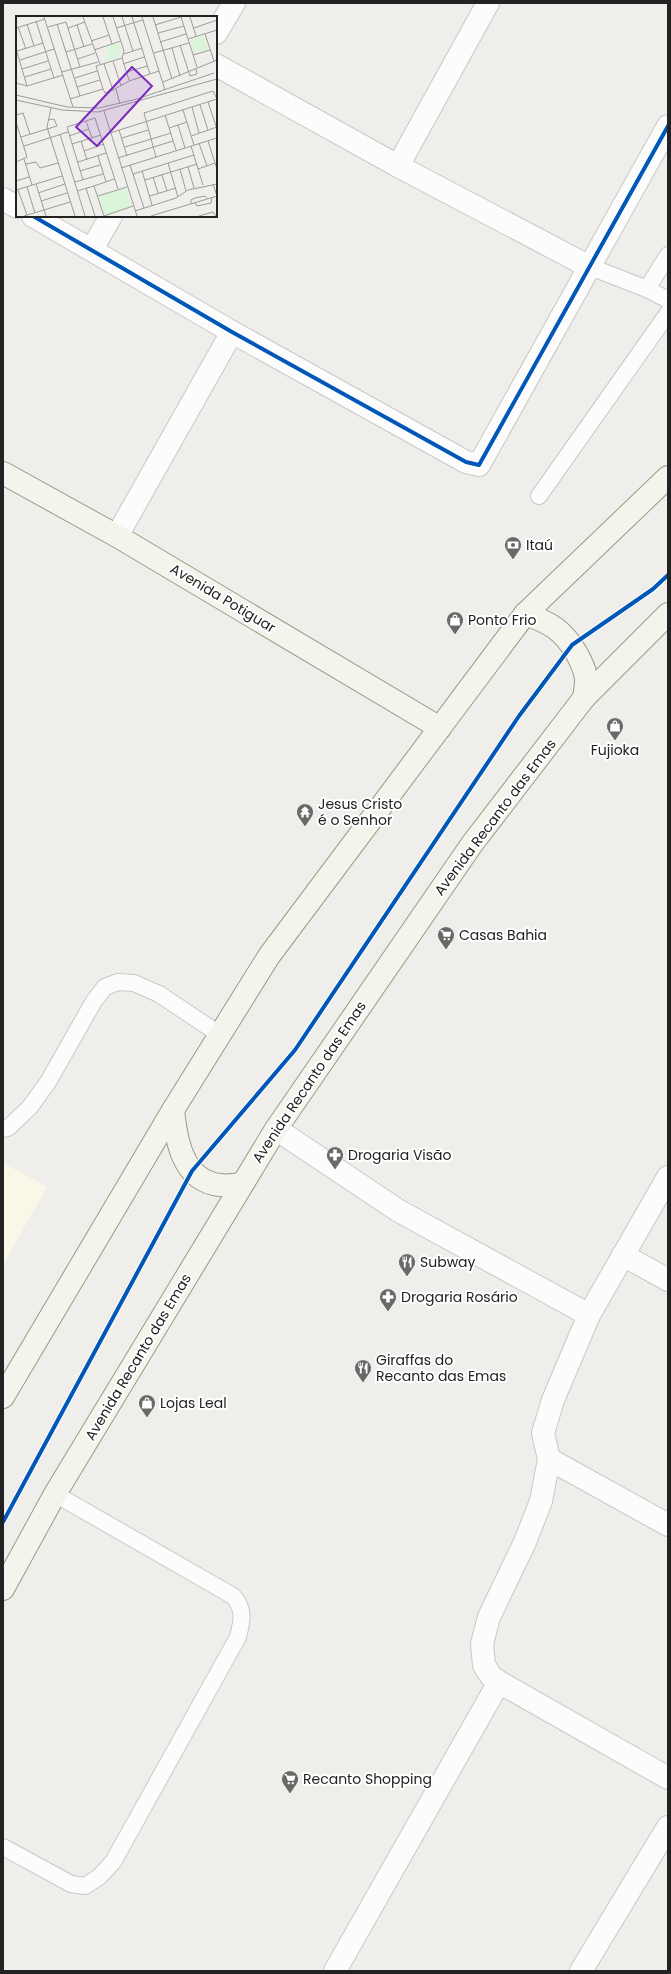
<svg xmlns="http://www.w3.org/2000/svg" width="671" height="1974" viewBox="0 0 671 1974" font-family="Poppins,sans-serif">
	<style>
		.education { fill: #f8f7e8 }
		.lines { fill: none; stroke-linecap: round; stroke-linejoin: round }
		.lane-casing { stroke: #c9c8c7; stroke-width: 18 }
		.street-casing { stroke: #c9c8c7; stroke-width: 24 }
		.secondary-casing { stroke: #999a82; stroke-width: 24 }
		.lane { stroke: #fdfcfc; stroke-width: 16 }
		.street { stroke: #fdfcfc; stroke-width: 22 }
		.secondary { stroke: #f4f4ed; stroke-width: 22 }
		.cycleway-casing { stroke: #fff; stroke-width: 6 }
		.cycleway { stroke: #0057b8; stroke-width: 4 }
		.labels { text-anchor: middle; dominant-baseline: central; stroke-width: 4; stroke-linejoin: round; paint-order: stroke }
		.poi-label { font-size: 14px; fill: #222; stroke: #fff; text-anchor: start }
		.street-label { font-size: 14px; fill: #222; stroke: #fff }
		.inset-road { fill: none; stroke: #9e9c9b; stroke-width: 1 }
		.view { fill: #7b2cbf; fill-opacity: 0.15; stroke: #7b2cbf; stroke-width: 2 }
		.inset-edge { fill: none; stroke: #222; stroke-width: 2 }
	</style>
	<rect width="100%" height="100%" fill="#f0eeeb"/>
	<polygon class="education" points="3,1163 47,1187 3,1265"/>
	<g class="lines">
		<g class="lane-casing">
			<g id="lane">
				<polyline points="588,266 647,289 668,300"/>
				<polyline points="647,289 668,255"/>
				<polyline points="539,496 668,313"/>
				<polyline points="3,1129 8,1128 30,1107 48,1082 94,1001 105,987 118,982 134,983 159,994 219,1034"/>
				<path d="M3,1847L71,1884L85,1886L99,1877L113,1862L238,1637C242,1621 245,1609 233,1596L55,1494"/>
			</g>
		</g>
		<g class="street-casing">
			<g id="street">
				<polyline points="216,33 234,3"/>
				<polyline points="216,65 398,166 588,266"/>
				<polyline points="398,166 488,3"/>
				<polyline points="3,199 17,207"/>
				<polyline points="33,216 232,332 466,462 479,465 668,126"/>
				<polyline points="92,249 111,216"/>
				<polyline points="117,536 232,332"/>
				<polyline points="276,1129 399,1211 589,1315"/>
				<polyline points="668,1177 589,1315 553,1400 543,1433 549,1459 541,1501 525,1542 489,1617 482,1644 484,1665 491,1676 499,1682 668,1778"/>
				<polyline points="623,1255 668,1280"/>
				<polyline points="549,1459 668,1525"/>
				<polyline points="335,1971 499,1682"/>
				<polyline points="581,1971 668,1827"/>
			</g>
		</g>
		<g class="secondary-casing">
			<g id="secondary">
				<polyline points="3,473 117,536 440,728"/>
				<path d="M525,614C551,623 563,630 577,654C581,662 586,671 586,680C586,686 585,692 584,698"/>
				<path d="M173,1110C176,1139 182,1181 220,1185C227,1186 235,1185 242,1184"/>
				<polyline points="3,1397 173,1110 269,956 525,614 668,477"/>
				<polyline points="3,1589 55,1494 276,1129 472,844 584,698 668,614"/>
			</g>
		</g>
		<use href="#lane" class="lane"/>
		<use href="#street" class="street"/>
		<use href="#secondary" class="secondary"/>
		<g class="cycleway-casing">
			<g id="cycleway">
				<polyline points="33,216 232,332 466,462 479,465 668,126"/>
				<polyline points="3,1522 192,1171 295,1050 519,716 572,645 653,589 668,575"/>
			</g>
		</g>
		<use href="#cycleway" class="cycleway"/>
	</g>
	<defs>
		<g id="bank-pin" transform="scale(0.9)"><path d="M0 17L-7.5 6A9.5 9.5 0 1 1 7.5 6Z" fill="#6a6968" stroke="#fff"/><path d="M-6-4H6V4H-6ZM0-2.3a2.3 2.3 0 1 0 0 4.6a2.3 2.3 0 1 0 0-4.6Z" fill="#fff"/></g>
		<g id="shop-pin" transform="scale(0.9)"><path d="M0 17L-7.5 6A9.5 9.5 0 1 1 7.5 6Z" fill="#6a6968" stroke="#fff"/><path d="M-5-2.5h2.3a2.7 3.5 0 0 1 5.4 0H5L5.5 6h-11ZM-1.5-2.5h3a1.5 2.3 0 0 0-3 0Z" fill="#fff"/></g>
		<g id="temple-pin" transform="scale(0.9)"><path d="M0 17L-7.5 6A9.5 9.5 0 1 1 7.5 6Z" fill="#6a6968" stroke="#fff"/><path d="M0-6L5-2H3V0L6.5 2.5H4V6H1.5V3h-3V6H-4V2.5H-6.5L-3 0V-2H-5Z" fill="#fff"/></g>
		<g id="supermarket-pin" transform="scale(0.9)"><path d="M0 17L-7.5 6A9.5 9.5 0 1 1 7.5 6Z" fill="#6a6968" stroke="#fff"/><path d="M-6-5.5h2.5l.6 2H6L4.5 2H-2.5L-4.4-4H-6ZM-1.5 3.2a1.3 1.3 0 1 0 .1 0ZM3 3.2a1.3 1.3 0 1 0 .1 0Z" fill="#fff"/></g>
		<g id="pharmacy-pin" transform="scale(0.9)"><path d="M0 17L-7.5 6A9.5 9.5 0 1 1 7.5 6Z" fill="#6a6968" stroke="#fff"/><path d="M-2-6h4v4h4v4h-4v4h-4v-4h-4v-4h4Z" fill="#fff"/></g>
		<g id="restaurant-pin" transform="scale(0.9)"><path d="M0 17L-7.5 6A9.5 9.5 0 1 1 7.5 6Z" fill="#6a6968" stroke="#fff"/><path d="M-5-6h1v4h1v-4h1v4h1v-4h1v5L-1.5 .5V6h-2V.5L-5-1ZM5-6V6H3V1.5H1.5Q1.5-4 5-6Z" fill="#fff"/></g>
	</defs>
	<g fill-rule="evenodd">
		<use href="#bank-pin" x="513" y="545"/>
		<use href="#shop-pin" x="455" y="620"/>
		<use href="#shop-pin" x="615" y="726"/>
		<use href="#temple-pin" x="305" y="812"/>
		<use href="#supermarket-pin" x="446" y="935"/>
		<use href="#pharmacy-pin" x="335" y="1155"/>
		<use href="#restaurant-pin" x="407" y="1262"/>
		<use href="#pharmacy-pin" x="388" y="1297"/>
		<use href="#restaurant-pin" x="363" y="1368"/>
		<use href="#shop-pin" x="147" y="1403"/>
		<use href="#supermarket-pin" x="290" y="1779"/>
	</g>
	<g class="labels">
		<g class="poi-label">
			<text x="526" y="545">Itaú</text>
			<text x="468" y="620">Ponto Frio</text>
			<text x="615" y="750" text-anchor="middle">Fujioka</text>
			<text x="318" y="804">Jesus Cristo<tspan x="318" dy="16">é o Senhor</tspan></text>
			<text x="459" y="935">Casas Bahia</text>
			<text x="348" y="1155">Drogaria Visão</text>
			<text x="420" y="1262">Subway</text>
			<text x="401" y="1297">Drogaria Rosário</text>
			<text x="376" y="1360">Giraffas do<tspan x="376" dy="16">Recanto das Emas</tspan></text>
			<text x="160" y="1403">Lojas Leal</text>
			<text x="303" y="1779">Recanto Shopping</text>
		</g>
		<g class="street-label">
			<text transform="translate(223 598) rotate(31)">Avenida Potiguar</text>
			<text transform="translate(495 817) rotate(-53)">Avenida Recanto das Emas</text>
			<text transform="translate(309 1082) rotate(-56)">Avenida Recanto das Emas</text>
			<text transform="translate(138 1357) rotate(-59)">Avenida Recanto das Emas</text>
		</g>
	</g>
	<g transform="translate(16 16)">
		<rect width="201" height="201" fill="#f0eeeb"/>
		<path d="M187,19L192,33L178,37L174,24ZM104,27L105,36L103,41L87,46L92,39L90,31ZM110,172L116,190L89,200L83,180Z" fill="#daf5da"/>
		<path class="inset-road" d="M28,1L57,91M67,1L84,48M87,1L96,28M97,1L108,35L106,42L113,64M106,1L117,35M116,1L134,58M126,1L149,74M137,1L156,63M165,1L181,51M174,1L180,20M20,5L38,62M11,8L18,30M41,8L64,80M61,9L68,31M139,9L165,1M2,11L10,33M32,11L50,6L64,51M0,12L29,3M52,12L69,6M100,12L127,4M178,12L201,4M142,17L168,10M189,18L198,45M172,23L201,14M75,25L93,19M144,26L170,18M164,29L174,60L181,58L180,52M156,32L164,60M0,33L11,70M78,34L105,25M1,35L27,27M50,36L76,28M138,37L173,27M108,38L126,32M177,39L194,34M62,43L79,37M4,44L38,33M97,45L105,70M88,48L97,74M107,48L128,41M80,50L106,42M80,50L87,73M6,53L32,45M46,56L82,46M110,56L132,50M9,61L35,53M59,62L81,55M147,66L201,44M0,67L11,70L47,59M61,71L84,64M100,73L104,88M0,79L51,91L83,92L121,83L198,57M54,83L87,73L89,77L97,74L113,65L143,55M0,84L46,94L82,96L201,63M192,86L201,113M184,89L192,114M176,91L183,117M35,92L31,111L59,200M167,94L178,129M88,95L121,200M0,99L7,97L14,118M149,99L160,134M70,105L76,122M0,106L11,141L0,146M162,109L169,132M153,112L171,106M103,114L111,140M94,117L201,83M44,118L69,200M53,120L73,113M175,120L201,111M5,121L41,110L38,103L32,104M106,122L132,114M65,125L71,144M192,125L199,147M183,127L191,150M56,128L85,119M8,130L52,116M175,130L187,169M109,131L155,117M68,135L88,128M82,140L90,166M140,141L128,97L197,75L201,83M102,142L157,125M8,143L16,169M62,146L90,137M152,147L162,181M10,148L20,146L24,152L42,147M114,149L128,192M172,151L178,172M105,152L201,122M164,153L170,175M182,153L199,147L201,153M64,155L84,149M126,155L136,189M117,158L178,139M146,159L151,175M137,161L142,177M67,164L51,111L79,102L102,173M129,164L181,148M0,165L13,161M59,166L87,158M20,168L30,200M197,168L201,180M78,170L98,163M11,171L19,197M70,172L79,200M0,174L46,160M2,174L11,199M61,175L78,170L88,200M22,177L49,168M82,180L111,171M134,180L160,172M25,185L51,177M179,187L181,190L195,187L196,181M175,188V184L179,182L189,180L192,183M119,195L160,182L172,174L201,168M8,200L54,186M88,200L117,190M135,200L201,180M183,200L197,196L200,200"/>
		<path class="view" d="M116,51L136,70L81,130L60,111Z"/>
		<rect width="201" height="201" class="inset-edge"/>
	</g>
	<rect width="671" height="1974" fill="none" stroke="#222222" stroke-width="8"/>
</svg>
